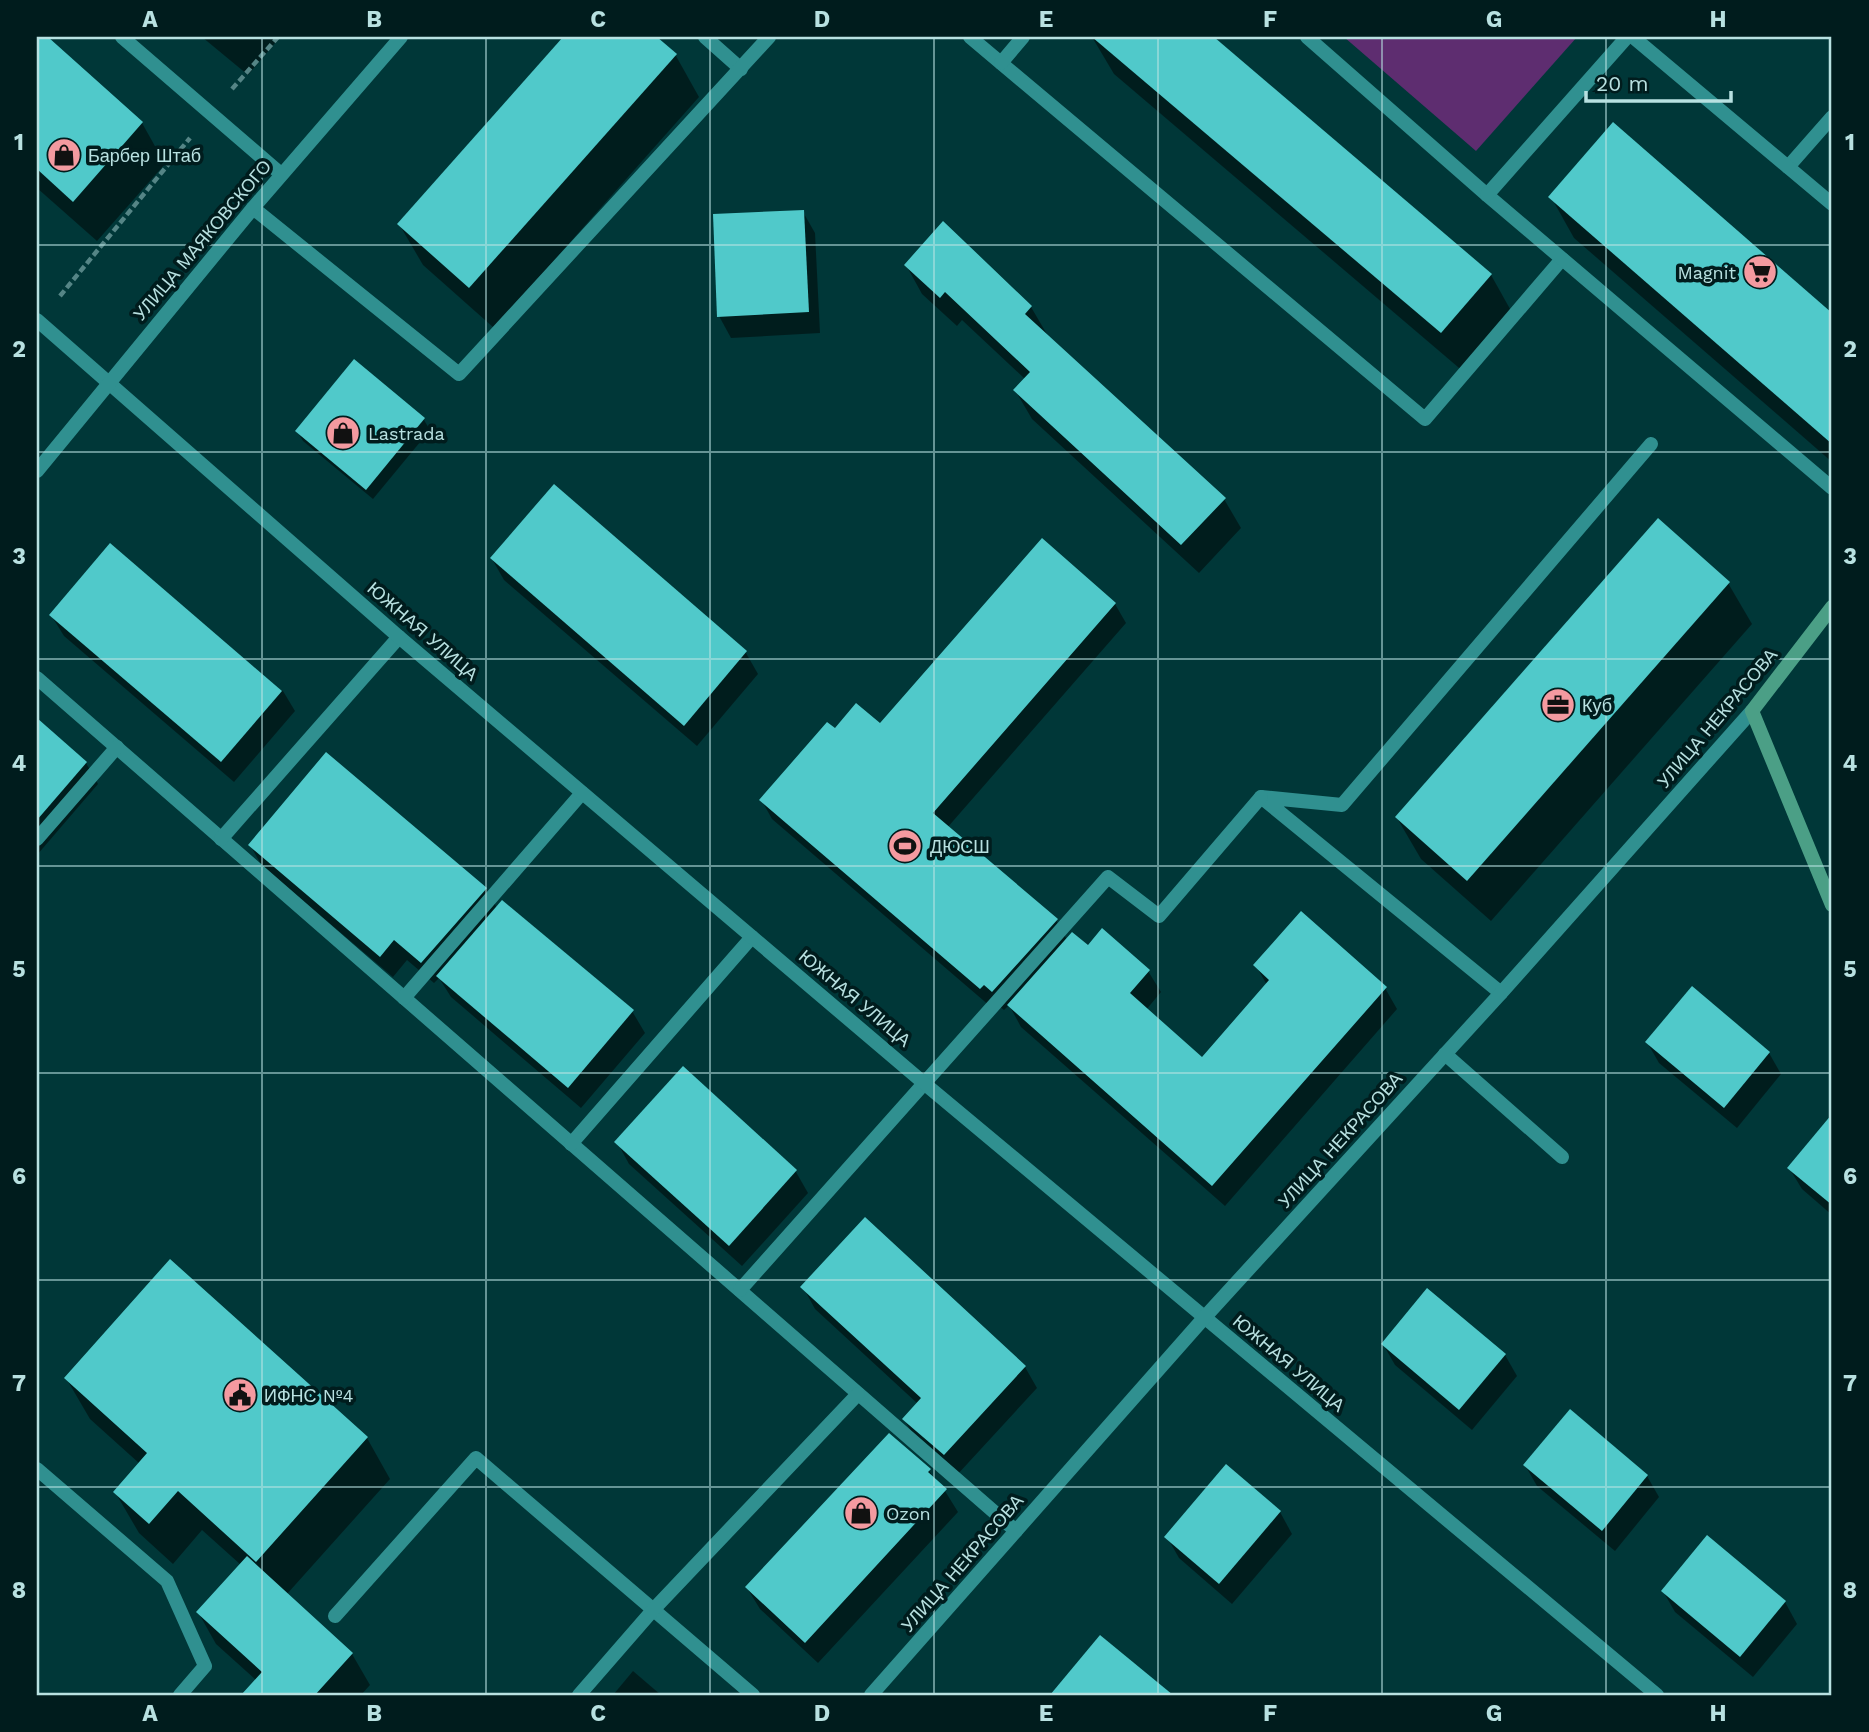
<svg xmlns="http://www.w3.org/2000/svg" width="1869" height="1732" viewBox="0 0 1869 1732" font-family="'Work Sans',sans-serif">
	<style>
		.green { fill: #5e2d70 }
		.shadow { fill: #0007 }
		.building { fill: #50c9ca }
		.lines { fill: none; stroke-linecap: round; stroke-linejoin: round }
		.path { stroke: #558586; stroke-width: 4.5; stroke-dasharray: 7 3.5; stroke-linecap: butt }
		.lane { stroke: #309090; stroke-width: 14 }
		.street { stroke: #309090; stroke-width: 14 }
		.secondary { stroke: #4b9f86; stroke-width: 14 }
		.grid { fill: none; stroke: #b8e1e1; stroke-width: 2; stroke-opacity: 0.55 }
		.labels { text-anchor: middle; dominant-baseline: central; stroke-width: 7; stroke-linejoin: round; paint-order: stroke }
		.poi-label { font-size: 18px; fill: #b8e1e1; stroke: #001c1d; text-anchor: start }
		.street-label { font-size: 18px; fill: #b8e1e1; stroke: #001c1d }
		.neatline { fill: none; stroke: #b8e1e1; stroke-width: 2.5 }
		.grid-label { font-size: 23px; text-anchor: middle; font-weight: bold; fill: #b8e1e1 }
	</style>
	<rect width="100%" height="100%" fill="#003738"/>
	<polygon class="green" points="1344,37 1577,37 1476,151"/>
	<g class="shadow">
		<polygon points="37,37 45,37 142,123 165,164 97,241 37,188"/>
		<polygon points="202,37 280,37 248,75"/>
		<polygon points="566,37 654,37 676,56 699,97 494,328 423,265 399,224"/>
		<polygon points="1092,37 1211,37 1491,275 1514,316 1465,373 1114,74"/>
		<polygon points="1613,125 1832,315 1832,462 1574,238 1551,197"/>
		<polygon points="803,212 815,233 820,333 731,338 719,316"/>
		<polygon points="943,224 1031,307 1048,336 1224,499 1241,528 1199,573 1032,419 1015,390 1025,379 962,320 957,326 922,294 906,265"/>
		<polygon points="355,362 424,420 430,430 373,499 303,441 297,431"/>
		<polygon points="554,487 746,653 758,674 697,746 504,580 492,559"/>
		<polygon points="1728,583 1752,624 1491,921 1421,859 1397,818"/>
		<polygon points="1115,604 1126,623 947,828 1056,920 1067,940 1148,971 1161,992 1146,1010 1202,1059 1267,985 1256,966 1385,988 1397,1009 1225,1206 1021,1027 1009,1005 1004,1010 995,1003 991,1007 772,819 762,801 835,730 880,726"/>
		<polygon points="51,615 283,691 295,711 234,782 64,636"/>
		<polygon points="37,721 86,763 98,784 37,855"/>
		<polygon points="250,845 486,889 497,908 632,1011 645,1033 581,1108 451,997 439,978 434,983 407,960 393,977 262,866"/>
		<polygon points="1647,1042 1769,1053 1781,1074 1737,1128 1659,1063"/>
		<polygon points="683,1069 796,1172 808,1193 742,1266 629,1164 617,1142"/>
		<polygon points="1832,1117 1832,1215 1802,1189 1789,1168"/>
		<polygon points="803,1287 1025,1367 1037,1388 957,1475 916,1440 904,1419 918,1404 815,1309"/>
		<polygon points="1383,1344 1505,1355 1517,1376 1472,1430 1395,1365"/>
		<polygon points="66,1378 367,1438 390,1479 287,1594 352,1654 370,1685 361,1695 243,1695 257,1681 216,1644 198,1612 241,1565 202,1530 173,1564 139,1533 115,1492 140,1464 90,1419"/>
		<polygon points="1525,1465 1647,1476 1659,1497 1615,1551 1537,1486"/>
		<polygon points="929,1470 935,1481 945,1491 958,1512 818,1663 760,1609 747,1588"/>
		<polygon points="1280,1512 1292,1534 1232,1604 1179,1558 1167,1537"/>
		<polygon points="1663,1591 1785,1602 1797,1624 1753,1677 1675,1612"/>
		<polygon points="633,1671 661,1695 613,1695"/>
	</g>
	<g class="building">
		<polygon points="37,37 48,37 143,122 73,202 37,169"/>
		<polygon points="563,37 657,37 677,54 469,288 397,224"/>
		<polygon points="1092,37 1214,37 1492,274 1441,333"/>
		<polygon points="1613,122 1832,313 1832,444 1548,197"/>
		<polygon points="804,210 809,312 717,317 713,214"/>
		<polygon points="943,221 1032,306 1025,314 1226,498 1181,545 1013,390 1030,372 945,292 940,298 904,265"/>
		<polygon points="354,359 425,418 366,490 295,431"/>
		<polygon points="554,484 747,651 684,726 490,558"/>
		<polygon points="1658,518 1730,582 1467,881 1395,817"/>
		<polygon points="1042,538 1116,603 933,813 1058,919 992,992 984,985 980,989 759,800 827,722 835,728 856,703 880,723"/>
		<polygon points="110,543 282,691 221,762 49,615"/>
		<polygon points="37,718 87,762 37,820"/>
		<polygon points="326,752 487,888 421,963 394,940 380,957 248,845"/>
		<polygon points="502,900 634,1010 568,1088 436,976"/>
		<polygon points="1301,911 1387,987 1212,1186 1007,1005 1072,932 1088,945 1102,928 1150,970 1130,993 1202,1057 1269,980 1253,965"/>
		<polygon points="1692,986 1770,1052 1724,1108 1645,1042"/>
		<polygon points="683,1066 797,1170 729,1246 614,1142"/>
		<polygon points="1832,1114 1832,1205 1787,1168"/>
		<polygon points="865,1217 1026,1366 944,1455 902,1419 921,1398 800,1287"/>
		<polygon points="170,1259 368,1437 256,1562 178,1491 149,1524 113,1492 147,1453 64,1378"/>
		<polygon points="1427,1288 1506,1354 1459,1410 1381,1344"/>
		<polygon points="1570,1409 1648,1475 1602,1531 1523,1465"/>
		<polygon points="889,1433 931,1469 928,1472 947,1489 805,1643 745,1587"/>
		<polygon points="1226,1464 1281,1511 1219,1584 1164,1537"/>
		<polygon points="1707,1535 1786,1601 1740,1657 1661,1591"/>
		<polygon points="247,1556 353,1653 315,1695 241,1695 262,1672 196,1612"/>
		<polygon points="1100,1635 1173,1695 1050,1695"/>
	</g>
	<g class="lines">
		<g class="path">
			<polyline points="232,89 278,37"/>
			<polyline points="60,296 190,138"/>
		</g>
		<g class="lane">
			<polyline points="122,37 281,174"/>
			<polyline points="705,37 741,69"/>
			<polyline points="970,37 1425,419 1562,259"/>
			<polyline points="1307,37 1487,195 1832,488"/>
			<polyline points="1001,63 1023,37"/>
			<polyline points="1788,167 1832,117"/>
			<polyline points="1487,195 1627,37"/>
			<polyline points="253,208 459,374 769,37"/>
			<polyline points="37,678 1016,1531"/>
			<polyline points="37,839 117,747"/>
			<polyline points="221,839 399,637"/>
			<polyline points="1501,993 1261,797 1342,805 1651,444"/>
			<polyline points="404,998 582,793"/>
			<polyline points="1445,1054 1562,1157"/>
			<polyline points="571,1144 752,937"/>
			<polyline points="740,1290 1108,877 1159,916 1261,797"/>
			<polyline points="37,1469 167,1581 205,1666 180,1695"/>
			<polyline points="335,1616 476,1458 753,1695"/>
			<polyline points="579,1695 653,1610 858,1394"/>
		</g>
		<g class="street">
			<polyline points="1633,37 1832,204"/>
			<polyline points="37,320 399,637 925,1084 1657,1695"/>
			<polyline points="37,471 253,208 401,37"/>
			<polyline points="871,1695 1204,1318 1501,993 1752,711"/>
		</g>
		<polyline class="secondary" points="1832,607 1752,711 1832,905"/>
	</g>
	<path class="grid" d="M262,37V1695M486,37V1695M710,37V1695M934,37V1695M1158,37V1695M1382,37V1695M1606,37V1695M37,245H1832M37,452H1832M37,659H1832M37,866H1832M37,1073H1832M37,1280H1832M37,1487H1832"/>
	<defs>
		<g id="shop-disc" transform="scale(1.75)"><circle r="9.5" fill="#f49aa0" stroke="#001c1d"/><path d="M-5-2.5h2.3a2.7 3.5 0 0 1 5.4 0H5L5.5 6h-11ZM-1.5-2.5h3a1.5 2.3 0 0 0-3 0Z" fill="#111"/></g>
		<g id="supermarket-disc" transform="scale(1.75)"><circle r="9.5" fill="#f49aa0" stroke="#001c1d"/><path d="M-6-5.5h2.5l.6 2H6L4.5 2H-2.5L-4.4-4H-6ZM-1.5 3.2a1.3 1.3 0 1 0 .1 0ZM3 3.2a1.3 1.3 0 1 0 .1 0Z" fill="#111"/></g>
		<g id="office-disc" transform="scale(1.75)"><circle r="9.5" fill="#f49aa0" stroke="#001c1d"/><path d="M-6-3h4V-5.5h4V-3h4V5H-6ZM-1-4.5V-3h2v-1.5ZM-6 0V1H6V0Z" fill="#111"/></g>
		<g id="stadium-disc" transform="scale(1.75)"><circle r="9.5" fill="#f49aa0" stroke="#001c1d"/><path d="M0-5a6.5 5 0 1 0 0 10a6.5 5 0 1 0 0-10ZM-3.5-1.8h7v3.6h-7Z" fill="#111"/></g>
		<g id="civic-disc" transform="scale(1.75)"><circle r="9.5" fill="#f49aa0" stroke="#001c1d"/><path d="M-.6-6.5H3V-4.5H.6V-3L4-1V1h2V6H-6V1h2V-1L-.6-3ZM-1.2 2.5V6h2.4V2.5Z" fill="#111"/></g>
	</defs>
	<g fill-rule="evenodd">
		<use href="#shop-disc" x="64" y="155"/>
		<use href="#supermarket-disc" x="1760" y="272"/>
		<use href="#shop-disc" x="343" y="433"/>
		<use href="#office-disc" x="1558" y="705"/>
		<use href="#stadium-disc" x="905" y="846"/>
		<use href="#civic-disc" x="240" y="1395"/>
		<use href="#shop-disc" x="861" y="1513"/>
	</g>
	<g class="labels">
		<g class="poi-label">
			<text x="88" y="155">Барбер Штаб</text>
			<text x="1736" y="272" text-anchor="end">Magnit</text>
			<text x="368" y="433">Lastrada</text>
			<text x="1582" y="705">Куб</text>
			<text x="930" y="846">ДЮСШ</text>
			<text x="264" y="1395">ИФНС №4</text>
			<text x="886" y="1513">Ozon</text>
		</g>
		<g class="street-label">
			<text transform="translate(202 240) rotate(-50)">УЛИЦА МАЯКОВСКОГО</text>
			<text transform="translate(423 631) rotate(41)">ЮЖНАЯ УЛИЦА</text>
			<text transform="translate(1717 718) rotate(-50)">УЛИЦА НЕКРАСОВА</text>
			<text transform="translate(855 998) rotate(40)">ЮЖНАЯ УЛИЦА</text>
			<text transform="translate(1340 1140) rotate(-48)">УЛИЦА НЕКРАСОВА</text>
			<text transform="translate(1289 1363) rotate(40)">ЮЖНАЯ УЛИЦА</text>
			<text transform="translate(962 1563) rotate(-49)">УЛИЦА НЕКРАСОВА</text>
		</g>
	</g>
	<rect width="1869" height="1732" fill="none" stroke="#001c1d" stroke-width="77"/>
	<path d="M1586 91v10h145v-10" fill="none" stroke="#b8e1e1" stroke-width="3.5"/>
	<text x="1596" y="91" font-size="21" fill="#b8e1e1" stroke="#001c1d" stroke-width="5" paint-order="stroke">20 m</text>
	<rect x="38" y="38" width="1792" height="1656" class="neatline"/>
	<g class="grid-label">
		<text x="150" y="27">A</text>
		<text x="374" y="27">B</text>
		<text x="598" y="27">C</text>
		<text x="822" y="27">D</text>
		<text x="1046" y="27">E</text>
		<text x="1270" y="27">F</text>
		<text x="1494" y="27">G</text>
		<text x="1718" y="27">H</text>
		<text x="19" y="150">1</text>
		<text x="1850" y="150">1</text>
		<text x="19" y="357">2</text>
		<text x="1850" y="357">2</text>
		<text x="19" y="564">3</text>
		<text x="1850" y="564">3</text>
		<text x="19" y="771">4</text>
		<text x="1850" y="771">4</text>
		<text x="19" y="977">5</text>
		<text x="1850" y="977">5</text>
		<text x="19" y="1184">6</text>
		<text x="1850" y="1184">6</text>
		<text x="19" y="1391">7</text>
		<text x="1850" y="1391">7</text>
		<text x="19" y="1598">8</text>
		<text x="1850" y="1598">8</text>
		<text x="150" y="1721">A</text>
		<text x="374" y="1721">B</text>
		<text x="598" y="1721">C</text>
		<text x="822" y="1721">D</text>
		<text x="1046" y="1721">E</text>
		<text x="1270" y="1721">F</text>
		<text x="1494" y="1721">G</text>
		<text x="1718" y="1721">H</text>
	</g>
</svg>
